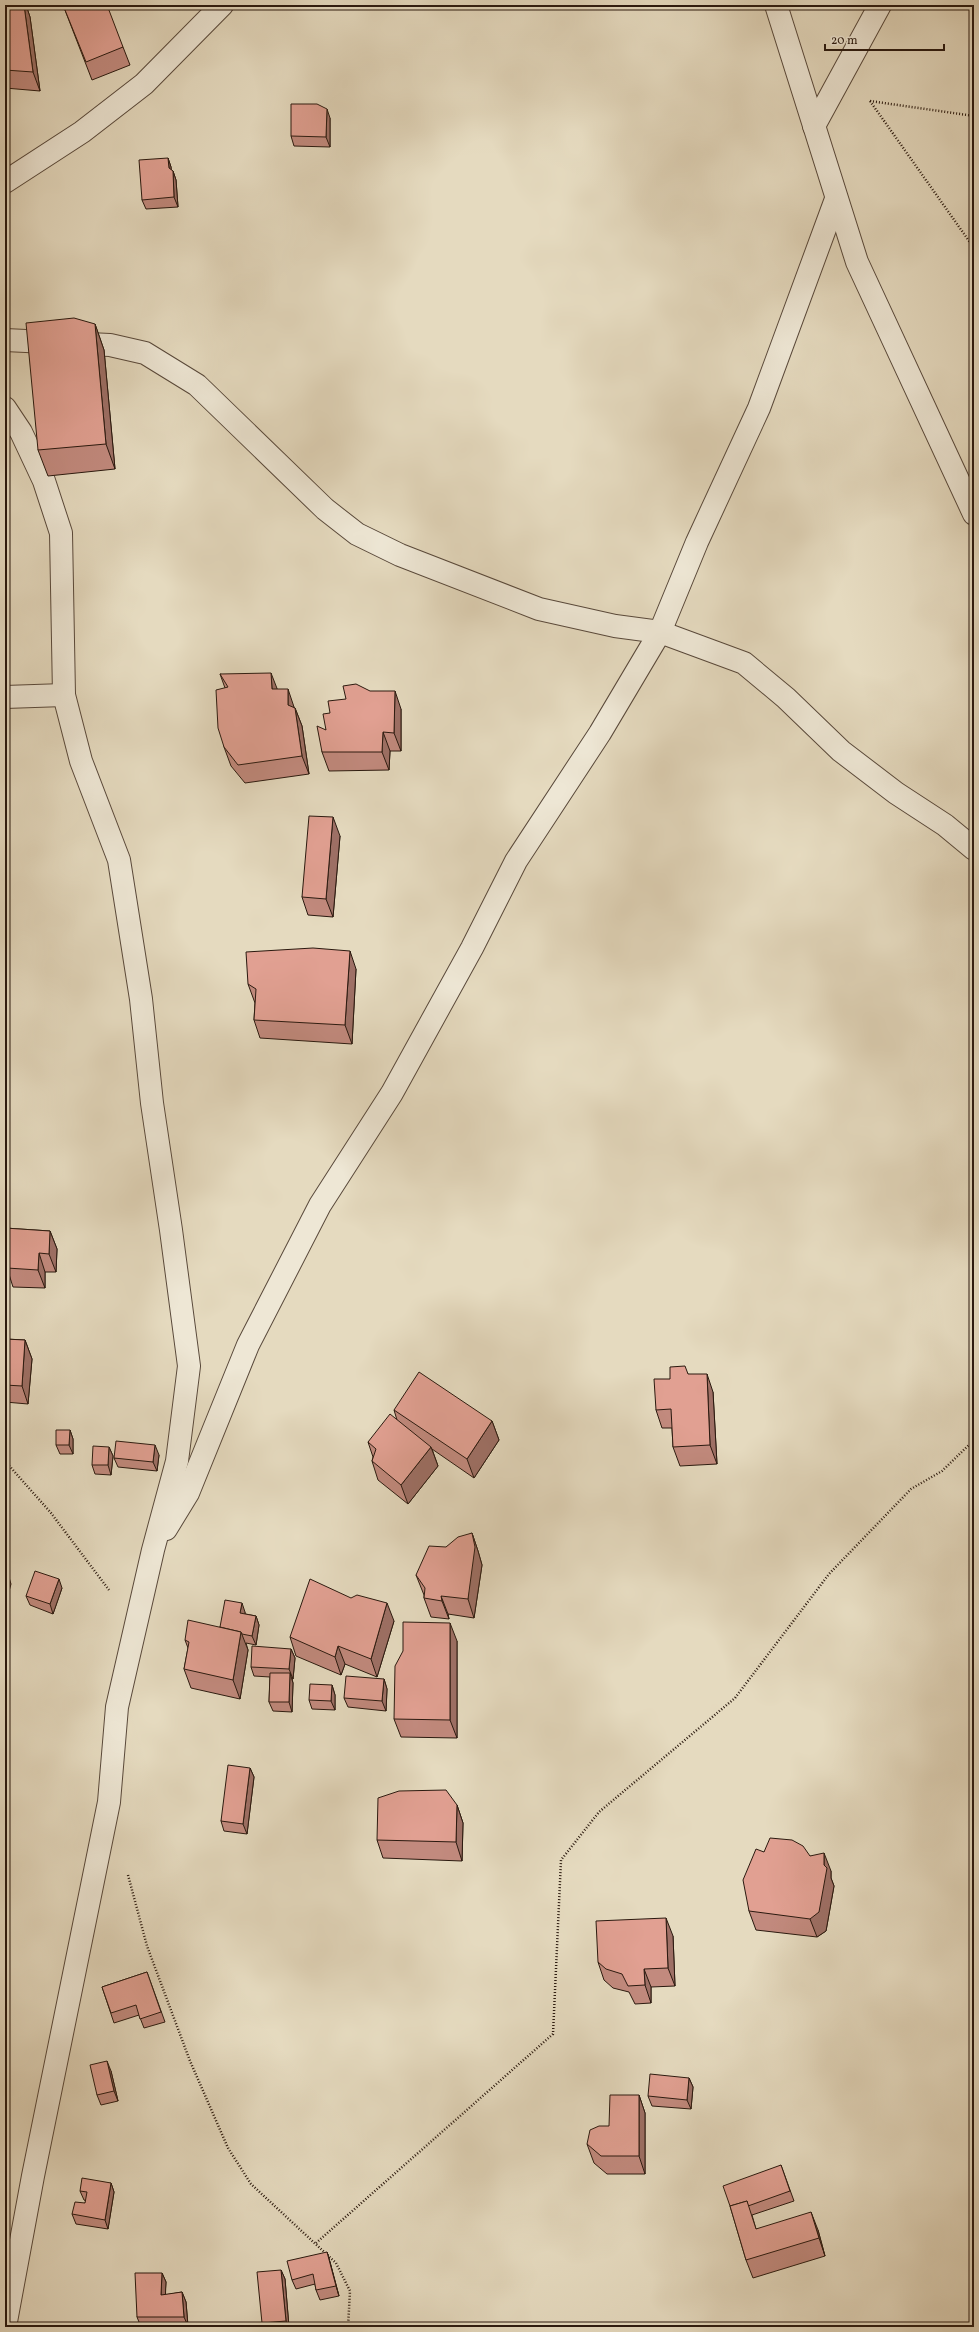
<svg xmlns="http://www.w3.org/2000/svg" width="979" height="2332" viewBox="0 0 979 2332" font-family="Vollkorn,serif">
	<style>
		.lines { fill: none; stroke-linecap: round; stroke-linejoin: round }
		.minor-casing { stroke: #59493b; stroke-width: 24 }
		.path { stroke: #2a190f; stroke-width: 2.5; stroke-dasharray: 1 2; stroke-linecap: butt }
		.minor { stroke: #eee7d5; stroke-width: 22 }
		.wall { fill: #c28a7e; stroke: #2a190f }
		.shaded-wall { fill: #9e7066; stroke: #2a190f }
		.building { fill: #e1a092; stroke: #2a190f }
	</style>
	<rect width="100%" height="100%" fill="#e5dabf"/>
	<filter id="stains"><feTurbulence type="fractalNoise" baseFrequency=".005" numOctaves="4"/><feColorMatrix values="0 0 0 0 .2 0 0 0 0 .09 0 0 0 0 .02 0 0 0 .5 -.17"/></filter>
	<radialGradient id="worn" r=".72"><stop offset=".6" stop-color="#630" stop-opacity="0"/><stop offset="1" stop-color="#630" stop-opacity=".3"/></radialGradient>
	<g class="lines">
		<g class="minor-casing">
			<g id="minor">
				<polyline points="776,5 857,262 974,514"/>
				<polyline points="814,126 880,5"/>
				<polyline points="5,182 82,132 144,84 222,5"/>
				<polyline points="5,340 110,345 145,353 197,385 325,509 357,534 400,555 539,609 615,626 660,632 744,663 786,698 841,751 896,793 945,825 974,849"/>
				<polyline points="5,408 21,432 44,481 61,533 64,695 81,761 119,860 141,999 152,1103 171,1230 189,1366 177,1461 153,1550 117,1707 109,1802 33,2176 5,2327"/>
				<polyline points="5,697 64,695"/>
				<polyline points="166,1529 188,1493 248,1345 320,1205 392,1093 472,948 516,861 600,733 660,632 697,542 759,408 836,199"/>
			</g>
		</g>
		<g class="path">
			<polyline points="870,101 974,248"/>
			<polyline points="870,101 974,116"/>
			<polyline points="5,1461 51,1513 109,1590"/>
			<polyline points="128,1875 147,1946 190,2061 228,2148 251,2184 336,2263 350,2291 348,2327"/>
			<polyline points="316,2243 553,2034 561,1860 599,1812 735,1698 829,1574 911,1489 942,1471 974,1440"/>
		</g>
		<use href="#minor" class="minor"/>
	</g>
	<g class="wall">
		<polygon points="5,5 26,5 30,17 40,91 5,88"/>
		<polygon points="63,5 123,47 130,65 92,80"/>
		<polygon points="330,118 330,147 294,146 291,136"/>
		<polygon points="168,158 171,167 171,170 173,171 176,180 178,207 146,209 142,200"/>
		<polygon points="5,213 9,223 5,224"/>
		<polygon points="5,246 9,258 5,260"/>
		<polygon points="95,324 104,350 115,469 48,476 38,450"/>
		<polygon points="220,674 277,689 295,708 302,726 309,774 245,783 231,766 224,747 225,688"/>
		<polygon points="401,709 401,751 390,751 389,770 329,771 322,752 326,730 330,713"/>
		<polygon points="340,836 333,917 308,915 302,897"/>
		<polygon points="356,969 352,1044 260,1038 254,1020 255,1003 248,984"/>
		<polygon points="5,1228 50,1231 57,1249 56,1272 45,1272 45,1288 13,1287 7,1268 5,1268"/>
		<polygon points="5,1339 25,1340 32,1359 28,1404 5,1402"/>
		<polygon points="688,1374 713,1392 717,1464 680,1466 673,1447 672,1428 662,1428 656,1410 670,1379"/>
		<polygon points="394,1410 492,1421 499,1440 474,1478 432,1449 438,1466 408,1504 378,1480 372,1461 373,1457 368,1442 397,1420"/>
		<polygon points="70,1430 73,1439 73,1454 60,1454 56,1445"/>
		<polygon points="109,1447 113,1456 111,1475 95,1474 92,1465"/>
		<polygon points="159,1455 157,1471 118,1467 114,1458"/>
		<polygon points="472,1533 478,1551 482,1565 474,1618 448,1614 449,1619 431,1617 424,1598 424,1595 416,1575 446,1547"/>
		<polygon points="62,1588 53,1614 30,1605 26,1596"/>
		<polygon points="245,1612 245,1614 256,1616 259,1625 256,1645 246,1643 248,1650 240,1699 191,1688 184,1669 188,1648 185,1640 220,1627"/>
		<polygon points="394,1621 377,1677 345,1664 341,1675 296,1656 290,1637"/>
		<polygon points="457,1641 457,1738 401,1737 394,1719"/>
		<polygon points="291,1649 295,1658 293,1679 292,1679 293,1683 292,1712 273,1711 269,1702 270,1677 254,1676 251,1667"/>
		<polygon points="384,1679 387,1689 386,1711 348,1707 344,1698"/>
		<polygon points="332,1685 335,1695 335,1710 312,1709 309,1700"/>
		<polygon points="250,1768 254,1777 247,1834 224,1831 221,1821"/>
		<polygon points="457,1805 463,1823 462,1861 383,1858 377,1840"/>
		<polygon points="764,1852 810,1856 831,1871 831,1878 834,1886 826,1931 817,1937 756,1930 749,1911"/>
		<polygon points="673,1936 675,1986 651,1987 651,2003 635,2004 629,1992 613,1988 604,1980 598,1962"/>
		<polygon points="147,1972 165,2022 144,2028 139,2015 114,2023 102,1987"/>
		<polygon points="111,2071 118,2101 101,2105 97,2095"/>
		<polygon points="689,2078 693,2087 691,2109 652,2106 648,2096"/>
		<polygon points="639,2095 645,2113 645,2174 607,2174 594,2163 587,2144 609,2126"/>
		<polygon points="781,2165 794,2201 752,2215 756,2229 818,2230 825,2256 753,2278 746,2260 730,2206"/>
		<polygon points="111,2183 114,2192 108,2229 76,2224 72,2214 85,2203 86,2201 84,2200 80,2191"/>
		<polygon points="327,2252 330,2262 339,2296 320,2300 316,2290 315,2284 296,2289 292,2280"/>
		<polygon points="281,2270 285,2279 289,2327 263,2327 262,2323"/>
		<polygon points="162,2273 166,2282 165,2295 182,2292 186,2302 188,2326 141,2327 137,2317"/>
	</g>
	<g class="shaded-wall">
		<polygon points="24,5 26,5 30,17 40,91 33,72"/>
		<polygon points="327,109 330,118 330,147 326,137"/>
		<polygon points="168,158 171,167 172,178 169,168"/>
		<polygon points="173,171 176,180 178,207 174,197"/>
		<polygon points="95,324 104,350 115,469 106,444"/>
		<polygon points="271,673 278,691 272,689"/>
		<polygon points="288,689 294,707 295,723 288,705"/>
		<polygon points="395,691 401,709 401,751 394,733"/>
		<polygon points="295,708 302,726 309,774 302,756"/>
		<polygon points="383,732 390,751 389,770 382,752"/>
		<polygon points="333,817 340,836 333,917 326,899"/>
		<polygon points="350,951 356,969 352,1044 345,1025"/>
		<polygon points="50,1231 57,1249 56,1272 49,1254"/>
		<polygon points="39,1253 45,1272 45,1288 38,1270"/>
		<polygon points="25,1340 32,1359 28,1404 22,1386"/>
		<polygon points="707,1374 713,1392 717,1464 710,1445"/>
		<polygon points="492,1421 499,1440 474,1478 467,1459"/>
		<polygon points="70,1430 73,1439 73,1454 69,1445"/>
		<polygon points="155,1445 159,1455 157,1471 153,1462"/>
		<polygon points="109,1447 113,1456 111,1475 108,1465"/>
		<polygon points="431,1447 438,1466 408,1504 401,1485"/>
		<polygon points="472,1533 478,1551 482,1565 474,1618 468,1599"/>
		<polygon points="8,1574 11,1584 5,1606 5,1584"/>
		<polygon points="59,1579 62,1588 53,1614 50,1604"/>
		<polygon points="441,1596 448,1614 449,1619 442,1601"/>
		<polygon points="242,1603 245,1612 244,1622 240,1613"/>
		<polygon points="387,1603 394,1621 377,1677 371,1659"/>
		<polygon points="256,1616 259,1625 256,1645 252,1636"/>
		<polygon points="450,1623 457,1641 457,1738 450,1720"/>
		<polygon points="241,1632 248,1650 240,1699 233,1680"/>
		<polygon points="338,1646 345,1664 341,1675 335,1657"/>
		<polygon points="291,1649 295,1658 293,1679 289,1669"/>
		<polygon points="290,1673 293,1683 292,1712 289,1702"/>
		<polygon points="384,1679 387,1689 386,1711 382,1701"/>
		<polygon points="332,1685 335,1695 335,1710 331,1701"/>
		<polygon points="250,1768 254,1777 247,1834 243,1824"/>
		<polygon points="457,1805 463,1823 462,1861 456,1842"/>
		<polygon points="824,1853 831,1871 831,1878 834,1886 826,1931 817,1937 810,1919 824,1865"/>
		<polygon points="666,1918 673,1936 675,1986 668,1968"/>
		<polygon points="644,1969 651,1987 651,2003 645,1985"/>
		<polygon points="107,2061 111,2071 118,2101 114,2091"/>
		<polygon points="689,2078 693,2087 691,2109 687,2100"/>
		<polygon points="639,2095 645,2113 645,2174 639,2156"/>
		<polygon points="111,2183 114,2192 108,2229 105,2220"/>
		<polygon points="811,2212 818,2230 825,2256 819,2238"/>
		<polygon points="327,2252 330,2262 339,2296 336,2286"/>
		<polygon points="281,2270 285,2279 289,2327 286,2321"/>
		<polygon points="162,2273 166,2282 165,2305 161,2295"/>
		<polygon points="182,2292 186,2302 188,2326 184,2317"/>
	</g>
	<g class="building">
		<polygon points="5,5 24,5 33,72 5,70"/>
		<polygon points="63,5 107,5 123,47 86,62"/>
		<polygon points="291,104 317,104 327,109 326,137 291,136"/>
		<polygon points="168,158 169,168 173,171 174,197 142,200 139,160"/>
		<polygon points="74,318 95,324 106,444 38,450 26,323"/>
		<polygon points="271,673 272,689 288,689 288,705 295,708 302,756 238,765 224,747 218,728 216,690 228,687 220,674"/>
		<polygon points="356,684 370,691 395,691 394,733 383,732 382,752 322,752 317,726 326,730 323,714 330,713 328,701 346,699 343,686"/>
		<polygon points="309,816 333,817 326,899 302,897"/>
		<polygon points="313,948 350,951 345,1025 254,1020 256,989 248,984 246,952"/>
		<polygon points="5,1228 50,1231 49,1254 39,1253 38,1270 7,1268 8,1250 5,1250"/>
		<polygon points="5,1339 25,1340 22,1386 5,1385"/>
		<polygon points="685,1366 688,1374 707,1374 710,1445 673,1447 671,1409 656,1410 654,1379 670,1379 670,1367"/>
		<polygon points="419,1372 492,1421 467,1459 394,1410"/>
		<polygon points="390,1414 431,1447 401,1485 372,1461 376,1449 368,1442"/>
		<polygon points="56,1430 70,1430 69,1445 56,1445"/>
		<polygon points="116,1441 155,1445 153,1462 114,1458"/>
		<polygon points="93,1446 109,1447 108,1465 92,1465"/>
		<polygon points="472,1533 475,1547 468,1599 441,1596 442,1601 424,1598 425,1588 416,1575 429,1546 446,1547 458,1537"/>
		<polygon points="35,1571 59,1579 50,1604 26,1596"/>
		<polygon points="5,1573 8,1574 5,1584"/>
		<polygon points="310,1579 351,1598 357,1595 387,1603 371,1659 338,1646 335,1657 290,1637"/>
		<polygon points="225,1600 242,1603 240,1613 256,1616 252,1636 242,1634 241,1632 220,1627"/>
		<polygon points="188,1620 241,1632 233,1680 184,1669 189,1642 185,1640"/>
		<polygon points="403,1622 450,1623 450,1720 394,1719 395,1666 403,1651"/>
		<polygon points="252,1646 291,1649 289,1669 251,1667"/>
		<polygon points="270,1673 290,1673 289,1702 269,1702"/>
		<polygon points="346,1676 384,1679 382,1701 344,1698"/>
		<polygon points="310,1684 332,1685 331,1701 309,1700"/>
		<polygon points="228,1765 250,1768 243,1824 221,1821"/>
		<polygon points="446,1790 457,1805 456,1842 377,1840 378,1798 399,1791"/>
		<polygon points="770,1838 792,1840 803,1846 810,1856 824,1853 824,1865 827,1868 819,1912 810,1919 749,1911 743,1880 756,1849 764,1852"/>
		<polygon points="666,1918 668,1968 644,1969 645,1985 628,1986 622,1974 606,1969 598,1962 596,1921"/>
		<polygon points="147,1972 161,2012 140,2019 136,2005 111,2013 102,1987"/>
		<polygon points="107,2061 114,2091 97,2095 90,2065"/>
		<polygon points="650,2074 689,2078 687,2100 648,2096"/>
		<polygon points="610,2095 639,2095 639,2156 601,2156 587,2144 590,2130 599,2126 609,2126"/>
		<polygon points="781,2165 790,2191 748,2206 747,2201 730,2206 723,2186"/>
		<polygon points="82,2178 111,2183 105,2220 72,2214 75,2202 85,2203 87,2192 80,2191"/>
		<polygon points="747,2201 756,2229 811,2212 819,2238 746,2260 730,2206"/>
		<polygon points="327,2252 336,2286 316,2290 313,2274 292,2280 287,2261"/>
		<polygon points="281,2270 286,2321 262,2323 257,2272"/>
		<polygon points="135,2273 162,2273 161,2295 182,2292 184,2317 137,2317"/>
	</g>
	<rect width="979" height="2332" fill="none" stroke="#e5dabf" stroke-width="20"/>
	<rect x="6" y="6" width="967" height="2320" fill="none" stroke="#2a190f" stroke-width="2"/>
	<rect x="10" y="10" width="959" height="2312" fill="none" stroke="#2a190f"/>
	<path d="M825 44v6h119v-6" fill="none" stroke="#2a190f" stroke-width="2"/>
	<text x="831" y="44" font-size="12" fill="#2a190f" stroke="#eee7d5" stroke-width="3" paint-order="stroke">20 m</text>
	<rect width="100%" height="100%" filter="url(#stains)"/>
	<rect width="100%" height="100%" fill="url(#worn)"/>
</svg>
